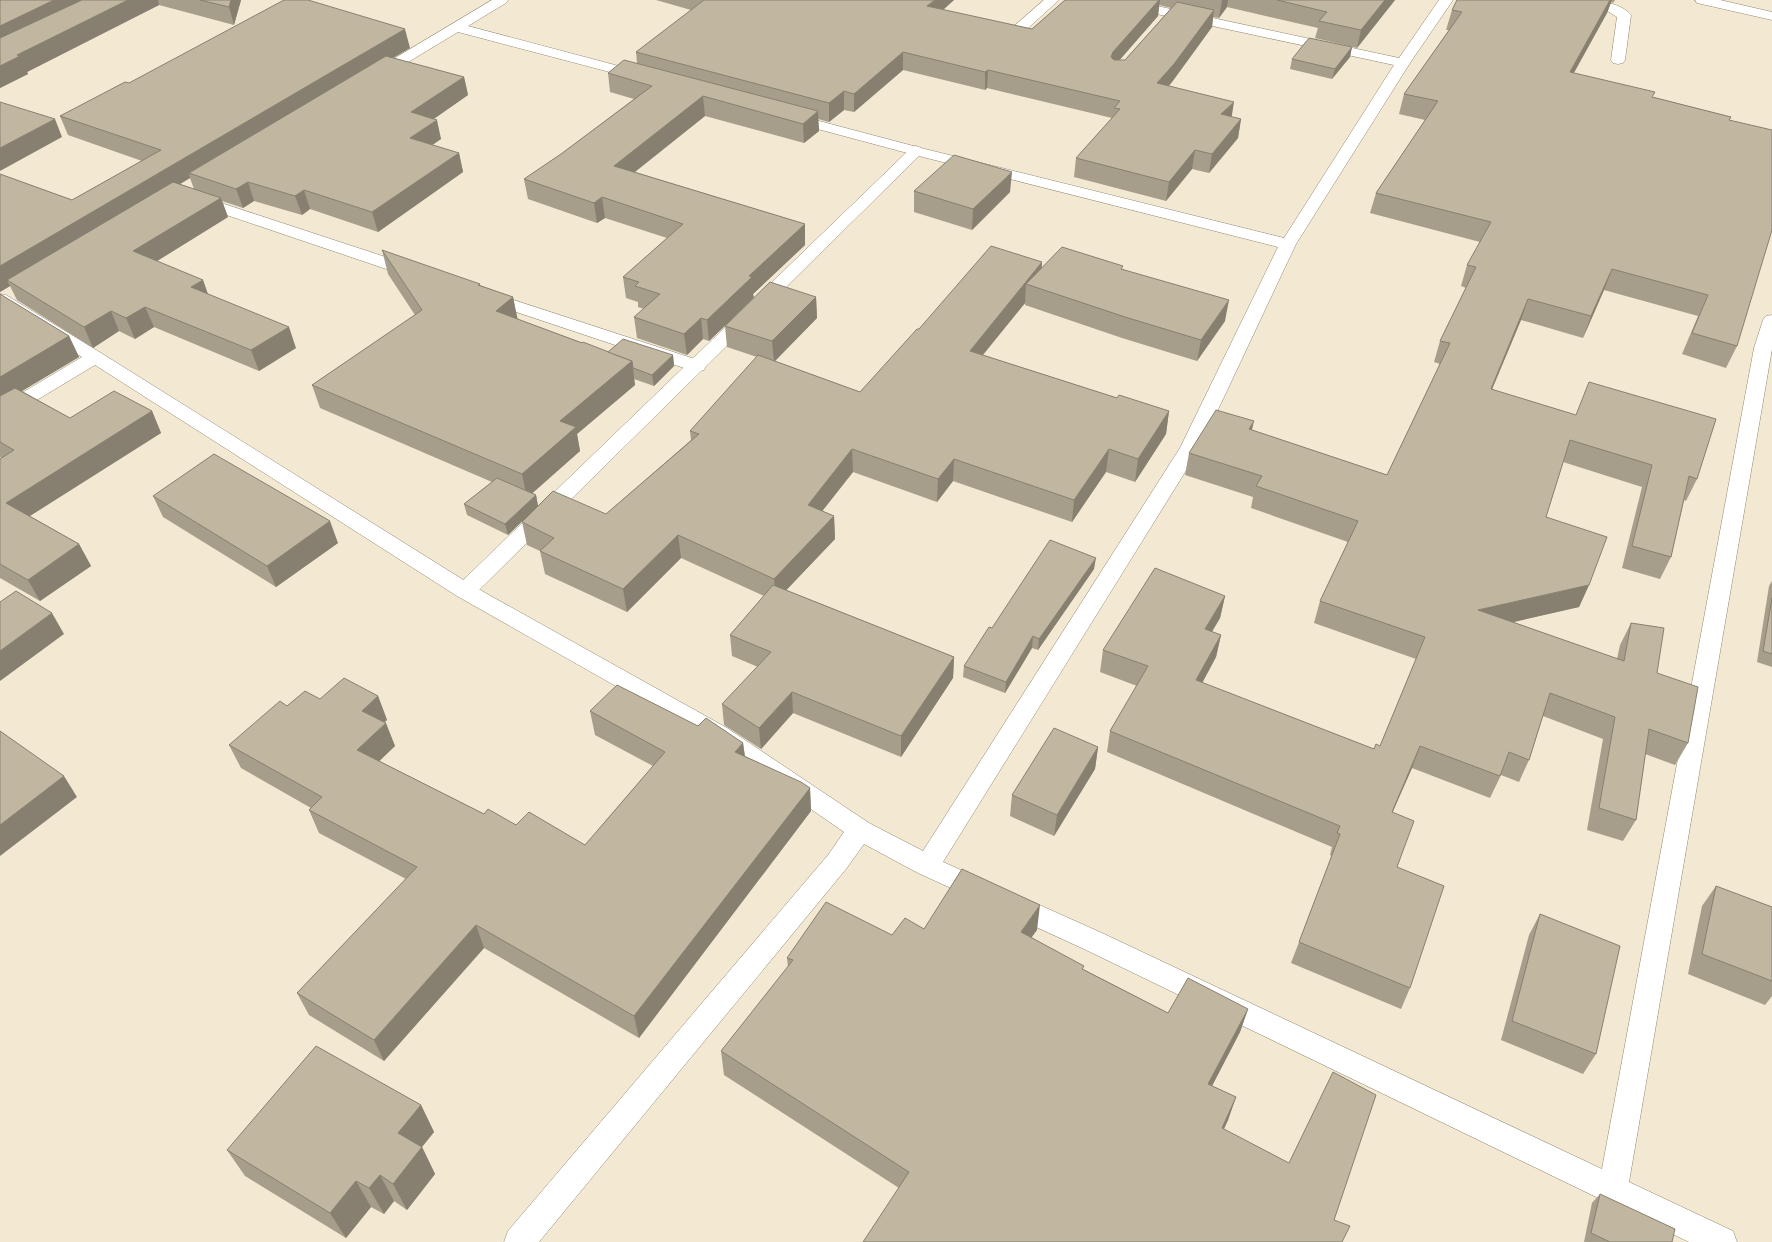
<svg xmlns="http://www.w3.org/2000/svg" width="1772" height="1242" viewBox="0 0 1772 1242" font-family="Karla,sans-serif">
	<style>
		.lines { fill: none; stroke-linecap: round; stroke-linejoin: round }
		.lane-casing { stroke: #918873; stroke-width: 1 }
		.street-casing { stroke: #918873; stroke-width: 1 }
		.lane { fill: #fff; fill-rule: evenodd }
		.street { fill: #fff; fill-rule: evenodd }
		.wall { fill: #a69d8a; fill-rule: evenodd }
		.shaded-wall { fill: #878070 }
		.building { fill: #c1b7a0; stroke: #878070 }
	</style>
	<rect width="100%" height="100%" fill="#f3e9d2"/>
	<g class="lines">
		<g class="lane-casing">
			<g id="lane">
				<polygon points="1044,0 1059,0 1016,39 1006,39 1004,36 1006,33"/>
				<path d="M1570,0C1588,0 1619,0 1631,15L1625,60L1623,63L1618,64L1613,63L1611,60L1617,17L1606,10L1572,3Z"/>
				<polygon points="916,146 921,148 924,151 921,154 473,596 465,599 457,596 454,591 457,586 911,148"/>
			</g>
		</g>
		<g class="street-casing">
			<g id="street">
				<polygon points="492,0 508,0 506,3 468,26 645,73 647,76 645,79 640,80 458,32 380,79 375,80 370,79 368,76 370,73"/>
				<polygon points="1103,0 1129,0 1399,58 1439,0 1453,0 1410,63 1296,244 1200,448 943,862 1102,933 1602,1169 1754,348 1763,320 1766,316 1772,315 1772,349 1629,1182 1733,1231 1737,1242 1689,1242 1084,949 918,873 864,844 846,869 539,1242 504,1242 508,1231 828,855 844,832 711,740 457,596 95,365 7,418 0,420 0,406 82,357 0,307 0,294 6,295 101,353 473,586 727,728 869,823 923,851 1180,448 1278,247 911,154 784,120 782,117 784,114 789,113 921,148 1284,238 1394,65 1110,4 1105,3"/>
				<polygon points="1695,0 1720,0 1772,12 1772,20 1697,3"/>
				<polygon points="197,195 419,268 422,272 419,276 413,277 407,276 191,203 189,200 191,197"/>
				<polygon points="486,291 704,362 706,366 704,370 697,372 690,370 480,300 477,296 480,292"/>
			</g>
		</g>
		<use href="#lane" class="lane"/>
		<use href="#street" class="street"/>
	</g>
	<g class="wall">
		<polygon points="0,0 241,0 234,25 159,5 27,72 28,74 0,88"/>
		<path d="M656,0H954L943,10L1032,29L1065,0H1395L1357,48L1315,38L1318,28L1227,7L1219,18L1213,17L1212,27L1172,82L1169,86L1231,117L1241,119L1238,138L1209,173L1192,169L1166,201L1074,177L1076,158L1112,118L987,88L985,90L903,70L854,112L844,110L829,122L818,119L819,131L804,143L705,116L635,172L805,224V245L753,294L754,298L709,341L703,339L687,355L637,338L634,317L644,309L638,307V302L626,298L623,277L667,238L605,218L597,223L528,199L524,179L561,154L634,99L610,92L608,73L637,63L636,52L691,10ZM1159,5L1171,8L1125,60H1119L1158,16Z"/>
		<polygon points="1457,0 1615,0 1613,3 1611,2 1607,13 1574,73 1653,97 1731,117 1729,120 1737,346 1726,368 1682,354 1698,316 1604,290 1583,338 1521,320 1492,389 1697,479 1686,501 1684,500 1671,557 1660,579 1622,568 1642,487 1563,462 1546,517 1589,585 1579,607 1513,622 1617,659 1620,645 1631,623 1657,673 1688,743 1675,765 1645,754 1636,820 1623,841 1587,830 1603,739 1543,716 1529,760 1519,782 1501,775 1490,798 1412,768 1392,813 1397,867 1410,988 1401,1009 1291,963 1332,856 1330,855 1332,847 1107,752 1110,731 1137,686 1100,672 1103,650 1225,596 1220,618 1212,632 1221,635 1216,657 1202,683 1374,749 1380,746 1416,659 1314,623 1320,601 1348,542 1251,508 1253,497 1185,475 1189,453 1252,430 1387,475 1440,364 1434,362 1440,341 1466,288 1461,286 1467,265 1480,242 1370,213 1376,193 1425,120 1399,114 1404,94 1449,30 1446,30 1452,10"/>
		<polygon points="1352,47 1350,57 1332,79 1290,69 1292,59"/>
		<path d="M410,48L392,58L464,77L468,95L434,119L441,139L432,145L459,153L463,172L378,232L310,209L302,215L254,201L243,208L222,201L228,217L157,261L203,280L208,294L296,348L259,371L154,327L135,339L119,331L93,348L17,300L10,286L0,292V174L72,200L142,161L68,135L60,116L129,83ZM190,178L194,189L180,184Z"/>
		<polygon points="914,191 1010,192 972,230 914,212"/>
		<polygon points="382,250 513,297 517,319 608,352 673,355 674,366 654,386 634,379 635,385 577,434 580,451 532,493 536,495 538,506 508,535 467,515 464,504 492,482 320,408 312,385 415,315 388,274"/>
		<polygon points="1042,262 1042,268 1123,269 1225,321 1197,361 1122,338 1025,305 1025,303 983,355 1117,398 1169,411 1166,434 1135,482 1106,472 1072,522 953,481 937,502 853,472 822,511 834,516 835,539 786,590 954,657 953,678 901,757 793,713 761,749 724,725 722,704 758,667 732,656 730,635 764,596 681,558 627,612 545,574 540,551 527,545 522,522 606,514 691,440 690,431 757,357 727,347 725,326 816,297 817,318 775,361 860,392 919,329"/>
		<polygon points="0,294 69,336 79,357 22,391 70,418 152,411 161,433 30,516 79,544 91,566 40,601 0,578 0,459 2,458 0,457"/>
		<polygon points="153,496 338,543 276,587 163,517"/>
		<polygon points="1094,569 1038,650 1032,648 1005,693 963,677 964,666 992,628"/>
		<polygon points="1772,581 1772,667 1757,662 1769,586"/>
		<polygon points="378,696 387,720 384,722 395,746 379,761 484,814 516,825 585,845 653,766 595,735 590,711 698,726 743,743 745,756 810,788 811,811 639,1038 484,948 384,1061 309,1015 297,993 406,879 319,833 309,810 311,808 241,768 229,745 320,699"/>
		<polygon points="1098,747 1095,769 1054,836 1010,816 1012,795"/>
		<polygon points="1716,886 1772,907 1772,996 1765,1005 1688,974 1702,906"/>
		<polygon points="1540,914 1596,1054 1583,1074 1501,1040 1529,935"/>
		<polygon points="924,929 1037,930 1031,937 1083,969 1168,1013 1248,1009 1240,1032 1212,1086 1236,1097 1228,1120 1224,1129 1334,1220 899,1188 724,1075 721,1051 788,967 787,958 892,935"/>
		<polygon points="421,1105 434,1132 422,1147 435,1174 407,1210 394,1201 384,1214 371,1207 346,1238 245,1176 227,1150"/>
		<polygon points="1600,1194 1672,1242 1584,1242 1592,1203"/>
	</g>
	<g class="shaded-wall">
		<polygon points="54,0 96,0 0,47 0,26"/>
		<polygon points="128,0 158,0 159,5 27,72 28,74 0,88 0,66 17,55"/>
		<polygon points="231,0 241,0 234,25 229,7"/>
		<polygon points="935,0 954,0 927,24 927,6"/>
		<polygon points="1159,0 1160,0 1158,16 1111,70 1111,57 1113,52"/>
		<polygon points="1222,0 1228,0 1227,7 1219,18"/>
		<polygon points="1385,0 1395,0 1357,48 1361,30"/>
		<polygon points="1610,0 1612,0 1607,13 1563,92 1570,72"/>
		<polygon points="1214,10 1212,27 1172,82 1154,101 1157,83"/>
		<polygon points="405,29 410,48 195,175 189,173 190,178 14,284 7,280 10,286 0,292 0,266"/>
		<polygon points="1352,47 1350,57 1332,79 1335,69"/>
		<polygon points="903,52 903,70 854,112 854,94"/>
		<polygon points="988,70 987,88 985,90 985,72"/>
		<polygon points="464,77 468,95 416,131 411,112"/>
		<polygon points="844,91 844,110 829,122 829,103"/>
		<polygon points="703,96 705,116 617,186 614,166"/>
		<polygon points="1234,102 1231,121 1221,114"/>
		<polygon points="818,111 819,131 804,143 803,124"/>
		<polygon points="55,119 62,137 0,171 0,148"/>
		<polygon points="1241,119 1238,138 1209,173 1212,154"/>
		<polygon points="437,120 441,139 415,157 410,138"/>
		<polygon points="1195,150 1192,169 1166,201 1169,182"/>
		<polygon points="459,153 463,172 378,232 372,212"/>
		<polygon points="1012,172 1010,192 972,230 973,209"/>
		<polygon points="248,182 254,201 243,208 236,189"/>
		<polygon points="304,190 310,209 302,215 295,196"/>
		<polygon points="602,197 605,218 597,223 594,203"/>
		<polygon points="221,198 228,217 141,271 133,251"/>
		<polygon points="805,224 805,245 753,294 754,298 709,341 707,320 749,276"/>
		<polygon points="1042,262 1040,284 1026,284 1025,303 968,373 970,351"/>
		<polygon points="1612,269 1604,290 1583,338 1591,316"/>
		<polygon points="203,280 210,301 191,287"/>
		<polygon points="513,297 518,321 496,311"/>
		<polygon points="816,297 817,318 774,362 772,341"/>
		<polygon points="1528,299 1521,320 1483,411 1491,389"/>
		<polygon points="1229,300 1225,321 1197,361 1201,340"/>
		<polygon points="145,307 154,327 135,339 126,318"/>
		<polygon points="111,311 119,331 93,348 84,327"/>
		<polygon points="701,318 703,339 687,355 684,334"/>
		<polygon points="289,327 296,348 259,371 251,350"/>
		<polygon points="69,336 79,357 0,404 0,377"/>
		<polygon points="673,355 674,366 654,386 652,375"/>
		<polygon points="632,361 635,385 577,434 580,451 527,498 522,474 560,421"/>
		<polygon points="152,411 161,433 17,524 6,503"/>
		<polygon points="1169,411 1166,434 1135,482 1138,459"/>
		<polygon points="1254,421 1249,443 1249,429"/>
		<polygon points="852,449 853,472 809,528 808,505"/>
		<polygon points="1109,449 1106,472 1072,522 1074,500"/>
		<polygon points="954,459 953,481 937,502 938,479"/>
		<polygon points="536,495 538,506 508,535 505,524"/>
		<polygon points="834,516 835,539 776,601 774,579"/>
		<polygon points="330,521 338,543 276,587 267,566"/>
		<polygon points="678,535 681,558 627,612 623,589"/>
		<polygon points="79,544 91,566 40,601 28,580"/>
		<polygon points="1096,558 1094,569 1038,650 1039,639"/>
		<polygon points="1589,585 1579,607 1470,632 1478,610"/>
		<polygon points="1225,596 1220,618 1200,651 1205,629"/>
		<polygon points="52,613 64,634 0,681 0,651"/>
		<polygon points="1221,635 1216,657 1192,702 1196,680"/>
		<polygon points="1033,636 1032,648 1005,693 1006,682"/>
		<polygon points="954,657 953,678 901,757 901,736"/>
		<polygon points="792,692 793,713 761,749 759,728"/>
		<polygon points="378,696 387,720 370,734 362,711"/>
		<polygon points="386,723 395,746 366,774 357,750"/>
		<polygon points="743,743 746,766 735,752"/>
		<polygon points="1420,746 1412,768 1383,834 1392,812"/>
		<polygon points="1098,747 1095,769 1054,836 1057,815"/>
		<polygon points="64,776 77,797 0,856 0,825"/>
		<polygon points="810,788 811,811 639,1038 634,1016"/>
		<polygon points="1040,905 1037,930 1018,956 1021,932"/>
		<polygon points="476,925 484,948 384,1061 374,1040"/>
		<polygon points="1248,1009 1240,1032 1201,1107 1208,1084"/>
		<polygon points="1236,1097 1228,1120 1214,1150 1222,1128"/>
		<polygon points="421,1105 434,1132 412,1159 398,1133"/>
		<polygon points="422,1147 435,1174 407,1210 393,1184"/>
		<polygon points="380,1175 394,1201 384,1214 369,1188"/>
		<polygon points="356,1181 371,1207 346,1238 330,1213"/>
	</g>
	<g class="building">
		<polygon points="0,0 54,0 0,26"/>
		<polygon points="82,0 128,0 17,55 20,56 0,66 0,38"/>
		<polygon points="200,0 231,0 229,7"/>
		<polygon points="284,0 308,0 405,29 0,266 0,174 72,200 161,150 60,116 125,82 129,83"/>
		<polygon points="704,0 935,0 927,6 1032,29 1065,0 1159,0 1113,52 1111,57 1114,60 1125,60 1177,2 1214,10 1174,64 1157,83 1234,102 1221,114 1241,119 1212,154 1195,150 1169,182 1076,158 1120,109 1114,108 1120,101 988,70 985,72 903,52 854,94 844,91 829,103 636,52"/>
		<polygon points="1277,0 1385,0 1361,30 1319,21 1327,12"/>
		<polygon points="1457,0 1610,0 1570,72 1655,92 1652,97 1731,117 1729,120 1772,130 1772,230 1737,346 1692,333 1708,295 1612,269 1591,316 1528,299 1491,389 1576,415 1589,382 1716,419 1697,479 1689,476 1671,557 1632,546 1652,465 1570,440 1546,517 1607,537 1589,585 1478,610 1624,661 1631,623 1664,628 1657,673 1698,687 1688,743 1649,729 1636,820 1599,808 1615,717 1550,693 1529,760 1509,752 1500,776 1420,746 1392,812 1414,821 1397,867 1444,886 1410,988 1299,942 1340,834 1337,833 1340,826 1110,731 1148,666 1103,650 1155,568 1225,596 1205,629 1221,635 1196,680 1374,749 1376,744 1380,746 1425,637 1320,601 1358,521 1256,486 1262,476 1189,453 1216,410 1254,421 1249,429 1387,475 1450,343 1440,341 1476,267 1467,265 1491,222 1376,193 1438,101 1404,94 1462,12 1452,10"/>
		<polygon points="1309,38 1352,47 1335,69 1292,59"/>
		<polygon points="386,56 464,77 411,112 437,120 410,138 459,153 372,212 304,190 295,196 248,182 236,189 189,173"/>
		<polygon points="624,60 818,111 803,124 703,96 614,166 805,224 749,276 752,277 707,320 701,318 684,334 634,317 660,294 635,286 639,282 623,277 683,224 602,197 594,203 524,179 561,154 652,86 608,73"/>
		<polygon points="0,102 55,119 0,148"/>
		<polygon points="954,155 1012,172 973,209 914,191"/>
		<polygon points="173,182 221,198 133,251 203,280 191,287 289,327 251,350 145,307 126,318 111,311 84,327 7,280"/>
		<polygon points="991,246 1042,262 970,351 1117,398 1119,395 1169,411 1138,459 1109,449 1074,500 954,459 938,479 852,449 808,505 834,516 774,579 678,535 623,589 540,551 554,538 522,522 553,491 606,514 699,434 690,431 758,355 860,392 917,329 919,329"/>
		<polygon points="1062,247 1123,266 1121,269 1229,300 1201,340 1125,317 1026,284"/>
		<polygon points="382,250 480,284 478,285 513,297 496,311 582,343 583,342 632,361 560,421 576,427 522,474 312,385 422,310"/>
		<polygon points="770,282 816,297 772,341 725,326"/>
		<polygon points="0,294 69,336 0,377"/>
		<polygon points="623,339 673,355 652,375 633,368 632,361 608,352"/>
		<polygon points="15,388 70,418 114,391 152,411 6,503 79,544 28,580 0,564 0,459 14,450 0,442 0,396"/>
		<polygon points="214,454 330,521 267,566 153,496"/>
		<polygon points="497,478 536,495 505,524 464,504"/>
		<polygon points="1050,540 1096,558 1039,639 1033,636 1006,682 964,666 989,627 992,628"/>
		<polygon points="773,585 954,657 901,736 792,692 759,728 722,704 771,652 730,635"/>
		<polygon points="16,591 52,613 0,651 0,602"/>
		<polygon points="1772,598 1772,654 1763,651"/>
		<polygon points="344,678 378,696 362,711 386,723 357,750 484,814 488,809 516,825 529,812 585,845 665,752 590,711 617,685 698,726 706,718 743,743 735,752 801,782 810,788 634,1016 476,925 374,1040 297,993 417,867 309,810 322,797 229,745 280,701 287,706 305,691 320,699"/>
		<polygon points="1054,728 1098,747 1057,815 1012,795"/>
		<polygon points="0,731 64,776 0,825"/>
		<polygon points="962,869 1040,905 1021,932 1084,966 1082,969 1168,1013 1188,978 1248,1009 1208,1084 1236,1097 1222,1128 1289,1163 1333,1072 1376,1095 1334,1220 1350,1226 1342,1242 863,1242 909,1172 721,1051 793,960 787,958 826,902 892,935 905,918 924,929"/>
		<polygon points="1716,886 1772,907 1772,981 1702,954"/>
		<polygon points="1540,914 1620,946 1596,1054 1512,1021"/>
		<polygon points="316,1046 421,1105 398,1133 422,1147 393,1184 380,1175 369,1188 356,1181 330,1213 227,1150"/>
		<polygon points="1600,1194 1675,1229 1672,1242 1610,1242 1591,1233"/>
	</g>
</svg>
